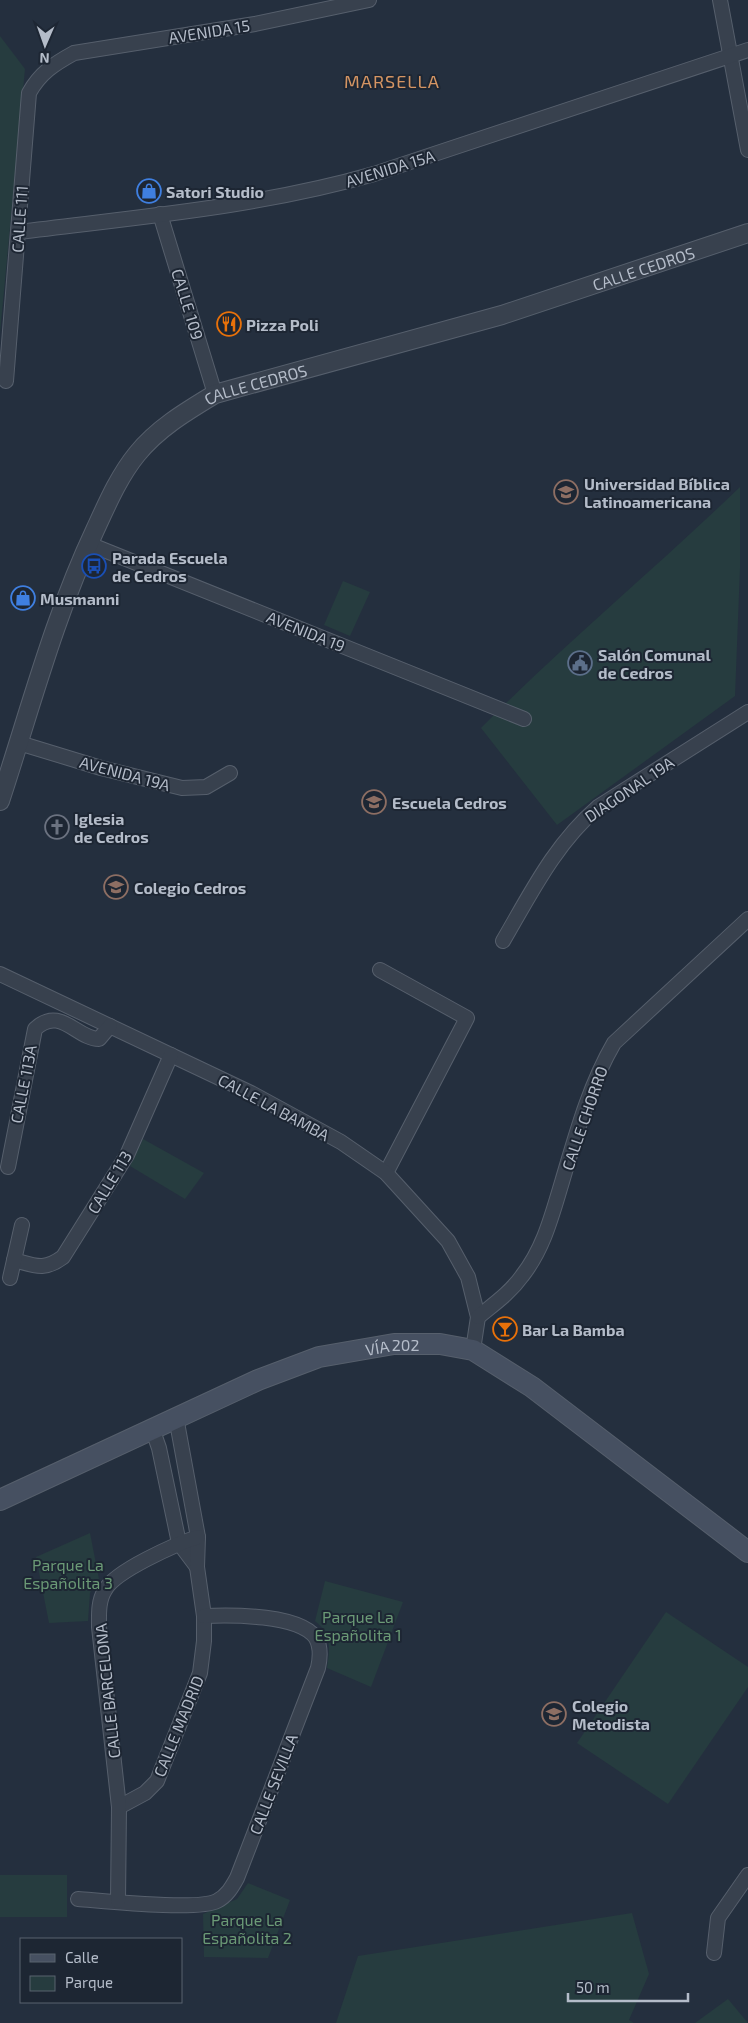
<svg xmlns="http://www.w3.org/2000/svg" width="748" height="2023" viewBox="0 0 748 2023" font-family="'Exo 2',sans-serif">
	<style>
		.green { fill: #263c3f }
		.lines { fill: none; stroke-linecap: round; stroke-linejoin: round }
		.minor-casing { stroke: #565f6c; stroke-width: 16 }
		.tertiary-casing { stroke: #565f6c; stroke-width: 20 }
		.secondary-casing { stroke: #565f6c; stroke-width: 22 }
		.minor { stroke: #38414e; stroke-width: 14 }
		.tertiary { stroke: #38414e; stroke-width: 18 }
		.secondary { stroke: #465061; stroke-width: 20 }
		.labels { text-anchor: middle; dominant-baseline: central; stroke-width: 4; stroke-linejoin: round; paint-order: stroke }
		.street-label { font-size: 16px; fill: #b4bcc9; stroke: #1d2633 }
		.poi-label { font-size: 16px; font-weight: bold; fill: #b4bcc9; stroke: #1d2633; text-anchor: start }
		.park-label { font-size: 16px; fill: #6b9a76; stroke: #1d2633 }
		.neighbourhood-label { font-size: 18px; letter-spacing: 1px; fill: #d59563; stroke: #1d2633 }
	</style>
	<rect width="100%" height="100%" fill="#242f3e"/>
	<g class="green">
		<polygon points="0,36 25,69 0,333"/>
		<path d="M740,487V568L735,696L557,825L481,728C564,644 655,569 740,487Z"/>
		<polygon points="343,581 370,592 350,636 324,625"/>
		<polygon points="143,1139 204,1173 185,1199 130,1166"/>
		<polygon points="90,1533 99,1579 90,1593 88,1621 49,1623 36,1557"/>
		<path d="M325,1581L403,1602L371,1687L327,1668C330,1649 332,1634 315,1621Z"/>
		<polygon points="666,1612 748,1667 748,1687 668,1804 577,1743"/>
		<rect x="0" y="1875" width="67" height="42"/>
		<polygon points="248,1883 290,1900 268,1958 204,1957 203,1914 237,1899"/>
		<polygon points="632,1913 649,1974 629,2020 634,2023 336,2023 358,1956"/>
		<polygon points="728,1999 748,2023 695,2023"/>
	</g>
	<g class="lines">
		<g class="minor-casing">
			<g id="minor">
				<polyline points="720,0 748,150"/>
				<polyline points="160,214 215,394"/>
				<path d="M19,232C137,217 259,207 374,174L748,50"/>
				<path d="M6,381L29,93C40,73 54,64 74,53L255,24L369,0"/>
				<polyline points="89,544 524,719"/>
				<polyline points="19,743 101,768 182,788 206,787 230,773"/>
				<path d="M503,941C531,893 555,844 598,807L748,712"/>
				<polyline points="380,970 467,1018 386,1173"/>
				<polyline points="0,974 251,1093 341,1142 386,1173 448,1241 468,1277 478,1317 473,1350"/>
				<path d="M8,1167L35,1029C60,1005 77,1039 99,1039L110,1026"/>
				<path d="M14,1260C36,1266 44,1271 63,1257L127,1155L171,1055"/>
				<polyline points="10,1278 22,1225"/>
				<path d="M478,1317C494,1304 510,1293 522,1276C544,1248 552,1215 562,1182C576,1135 589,1086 614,1043L748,919"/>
				<polyline points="152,1428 159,1448 179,1543 197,1567"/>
				<polyline points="119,1807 145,1793 157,1781 200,1673 204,1641 204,1616 197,1567 198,1537 176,1417"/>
				<path d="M78,1899C105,1901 198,1911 217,1901C227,1896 232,1887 237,1878L318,1668C320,1659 321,1647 316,1638C299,1614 230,1615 204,1616"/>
				<path d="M118,1901L119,1807L99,1627C99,1615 98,1601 105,1590C115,1571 176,1544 198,1537"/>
				<polyline points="714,1953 718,1918 748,1875"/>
			</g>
		</g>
		<g class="tertiary-casing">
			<g id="tertiary">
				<path id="s1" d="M0,801C30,710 54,617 95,530C107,504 119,476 137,454C158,428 187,411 215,394L502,315L748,233"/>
			</g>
		</g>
		<g class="secondary-casing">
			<g id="secondary">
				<path id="s2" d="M0,1500L258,1380L319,1357L394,1344H440L473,1350L532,1387L748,1552"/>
			</g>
		</g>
		<use href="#minor" class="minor"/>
		<use href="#tertiary" class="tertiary"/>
		<use href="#secondary" class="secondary"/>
	</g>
	<defs>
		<g id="shop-ring" transform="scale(1.25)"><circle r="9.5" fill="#1d2633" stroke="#3f7fe0" stroke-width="1.5"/><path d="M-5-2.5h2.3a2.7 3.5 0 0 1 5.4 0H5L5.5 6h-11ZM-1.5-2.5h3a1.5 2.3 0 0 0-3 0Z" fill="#3f7fe0"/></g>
		<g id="restaurant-ring" transform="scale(1.25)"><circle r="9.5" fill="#1d2633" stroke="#e8710a" stroke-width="1.5"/><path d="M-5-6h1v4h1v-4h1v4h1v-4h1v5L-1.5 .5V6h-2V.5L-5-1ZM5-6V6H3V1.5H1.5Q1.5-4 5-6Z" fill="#e8710a"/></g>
		<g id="university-ring" transform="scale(1.25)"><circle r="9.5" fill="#1d2633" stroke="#8d6e63" stroke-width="1.5"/><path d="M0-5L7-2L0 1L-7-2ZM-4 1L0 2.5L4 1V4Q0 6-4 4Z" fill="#8d6e63"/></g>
		<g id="bus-ring" transform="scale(1.25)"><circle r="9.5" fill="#1d2633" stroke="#1a4fb4" stroke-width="1.5"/><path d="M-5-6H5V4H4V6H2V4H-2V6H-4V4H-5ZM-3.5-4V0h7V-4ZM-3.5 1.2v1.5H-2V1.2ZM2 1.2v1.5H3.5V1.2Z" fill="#1a4fb4"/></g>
		<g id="civic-ring" transform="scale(1.25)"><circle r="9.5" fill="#1d2633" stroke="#5c6f8a" stroke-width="1.5"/><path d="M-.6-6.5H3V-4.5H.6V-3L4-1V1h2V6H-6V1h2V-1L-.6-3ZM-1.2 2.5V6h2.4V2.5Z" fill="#5c6f8a"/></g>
		<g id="school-ring" transform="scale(1.25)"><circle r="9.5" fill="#1d2633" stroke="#8d6e63" stroke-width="1.5"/><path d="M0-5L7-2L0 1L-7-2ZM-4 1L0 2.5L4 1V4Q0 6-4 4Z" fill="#8d6e63"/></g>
		<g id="church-ring" transform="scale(1.25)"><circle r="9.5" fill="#1d2633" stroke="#6b7280" stroke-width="1.5"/><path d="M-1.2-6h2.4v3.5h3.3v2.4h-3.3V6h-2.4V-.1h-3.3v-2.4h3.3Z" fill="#6b7280"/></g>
		<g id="bar-ring" transform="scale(1.25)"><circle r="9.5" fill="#1d2633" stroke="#e8710a" stroke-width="1.5"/><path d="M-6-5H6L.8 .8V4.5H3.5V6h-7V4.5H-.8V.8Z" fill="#e8710a"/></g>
	</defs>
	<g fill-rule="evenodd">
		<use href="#shop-ring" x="149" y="191"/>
		<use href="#restaurant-ring" x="229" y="324"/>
		<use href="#university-ring" x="566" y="492"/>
		<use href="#bus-ring" x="94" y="566"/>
		<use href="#shop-ring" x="23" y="598"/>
		<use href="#civic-ring" x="580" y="663"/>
		<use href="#school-ring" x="374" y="802"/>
		<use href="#church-ring" x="57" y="827"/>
		<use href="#school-ring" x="116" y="887"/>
		<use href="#bar-ring" x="505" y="1329"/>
		<use href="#school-ring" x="554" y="1714"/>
	</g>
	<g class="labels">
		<g class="street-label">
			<text transform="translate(209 31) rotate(-9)">AVENIDA 15</text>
			<text transform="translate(390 168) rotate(-17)">AVENIDA 15A</text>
			<text transform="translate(19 219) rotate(-86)">CALLE 111</text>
			<text stroke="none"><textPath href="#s1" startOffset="920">CALLE CEDROS</textPath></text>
			<text transform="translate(188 304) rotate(73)">CALLE 109</text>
			<text stroke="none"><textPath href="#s1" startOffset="515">CALLE CEDROS</textPath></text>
			<text transform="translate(306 631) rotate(22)">AVENIDA 19</text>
			<text transform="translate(125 773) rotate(15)">AVENIDA 19A</text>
			<text transform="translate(629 789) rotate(-34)">DIAGONAL 19A</text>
			<text transform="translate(23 1084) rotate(-79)">CALLE 113A</text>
			<text transform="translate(274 1107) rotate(28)">CALLE LA BAMBA</text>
			<text transform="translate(584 1118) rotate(-71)">CALLE CHORRO</text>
			<text transform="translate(109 1182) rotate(-59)">CALLE 113</text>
			<text stroke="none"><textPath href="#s2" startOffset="424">VÍA 202</textPath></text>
			<text transform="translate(107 1691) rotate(-96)">CALLE BARCELONA</text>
			<text transform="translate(178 1726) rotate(-68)">CALLE MADRID</text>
			<text transform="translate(273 1784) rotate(-69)">CALLE SEVILLA</text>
		</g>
		<g class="poi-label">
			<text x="166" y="191">Satori Studio</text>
			<text x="246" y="324">Pizza Poli</text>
			<text x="584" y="483">Universidad Bíblica<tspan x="584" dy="18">Latinoamericana</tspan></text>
			<text x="112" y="557">Parada Escuela<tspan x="112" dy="18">de Cedros</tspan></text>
			<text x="40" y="598">Musmanni</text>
			<text x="598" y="654">Salón Comunal<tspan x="598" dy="18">de Cedros</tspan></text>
			<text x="392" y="802">Escuela Cedros</text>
			<text x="74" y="818">Iglesia<tspan x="74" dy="18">de Cedros</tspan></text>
			<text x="134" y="887">Colegio Cedros</text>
			<text x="522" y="1329">Bar La Bamba</text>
			<text x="572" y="1705">Colegio<tspan x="572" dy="18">Metodista</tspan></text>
		</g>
		<g class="park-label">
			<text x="68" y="1564">Parque La<tspan x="68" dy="18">Españolita 3</tspan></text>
			<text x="358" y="1616">Parque La<tspan x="358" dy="18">Españolita 1</tspan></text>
			<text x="247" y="1919">Parque La<tspan x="247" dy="18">Españolita 2</tspan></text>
		</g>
		<g class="neighbourhood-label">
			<text x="392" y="81">MARSELLA</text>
		</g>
	</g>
	<rect x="20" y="1938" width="162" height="65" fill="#1d2633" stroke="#59626f"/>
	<rect x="30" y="1954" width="25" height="8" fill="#465061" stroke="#59626f"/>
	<text x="65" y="1963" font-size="15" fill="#b4bcc9">Calle</text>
	<rect x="30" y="1976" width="25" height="15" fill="#263c3f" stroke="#59626f"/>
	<text x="65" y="1988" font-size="15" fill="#b4bcc9">Parque</text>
	<g transform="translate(45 45) rotate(182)" stroke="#1d2633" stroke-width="4" paint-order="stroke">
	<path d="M0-4L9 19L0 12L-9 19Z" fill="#b4bcc9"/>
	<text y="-8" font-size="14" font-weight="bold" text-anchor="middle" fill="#b4bcc9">N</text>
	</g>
	<path d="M568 1993v8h120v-8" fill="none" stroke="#b4bcc9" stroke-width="2.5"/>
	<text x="576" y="1993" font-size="15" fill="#b4bcc9" stroke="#1d2633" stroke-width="4" paint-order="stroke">50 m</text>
</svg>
